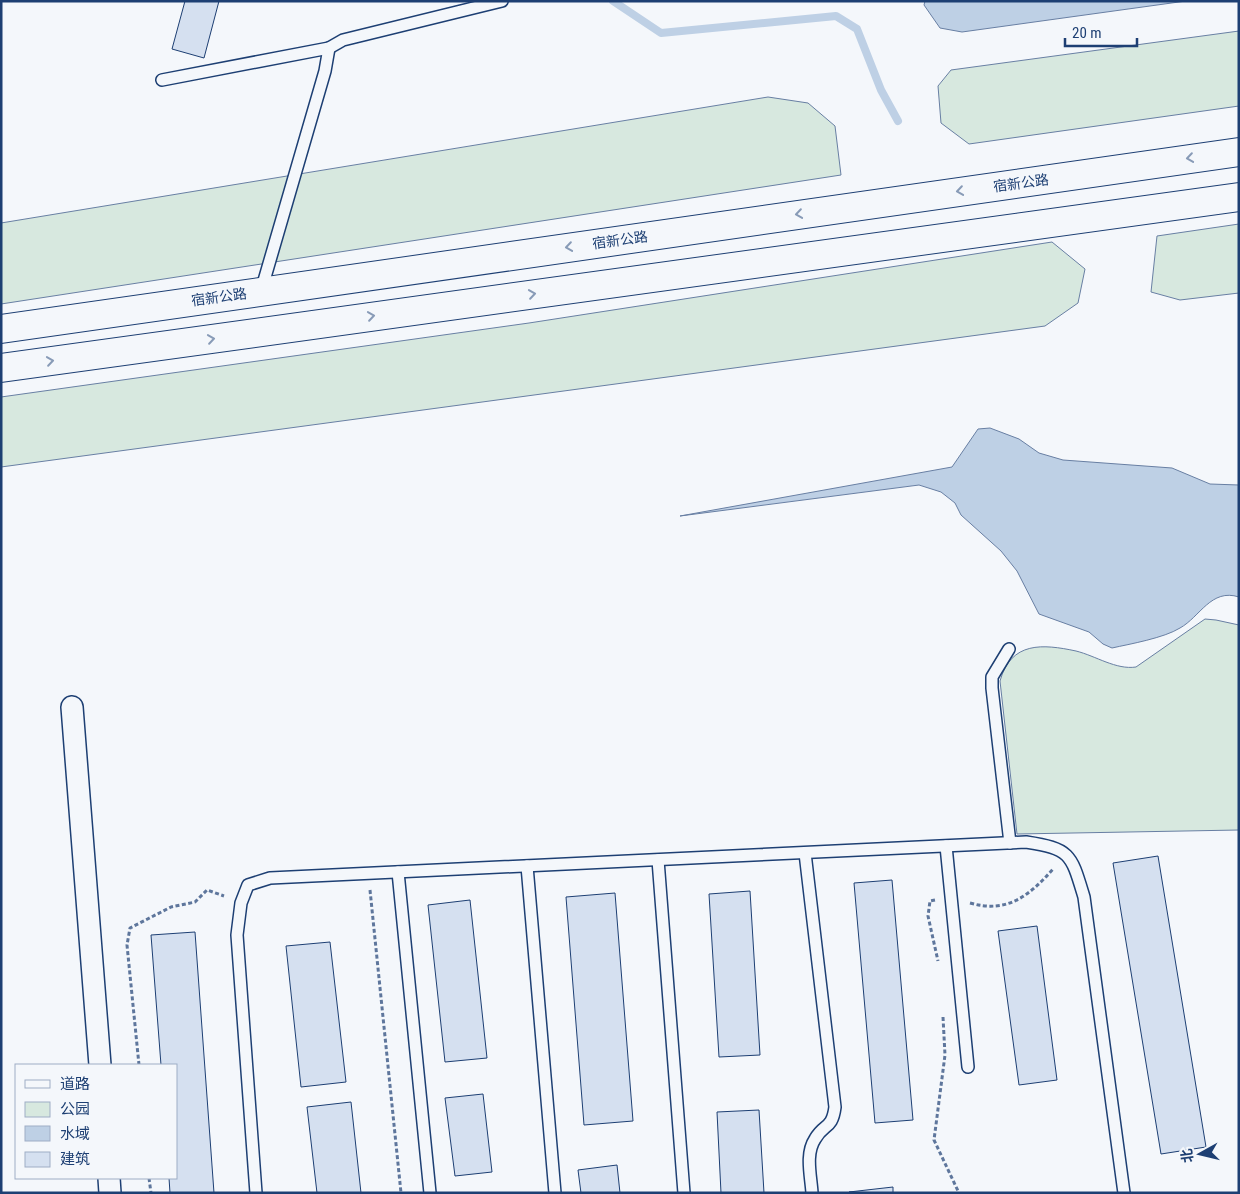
<svg xmlns="http://www.w3.org/2000/svg" width="1240" height="1194" viewBox="0 0 1240 1194" font-family="'Roboto Condensed','Noto Sans SC',sans-serif">
	<style>
		.green { fill: #d7e8df; stroke: #687fa3 }
		.water { fill: #bed0e5; stroke: #687fa3 }
		.lines { fill: none; stroke-linecap: round; stroke-linejoin: round }
		.stream { stroke: #bed0e5; stroke-width: 8 }
		.building { fill: #d5e0f0; stroke: #1d3f73 }
		.lane-casing { stroke: #1d3f73; stroke-width: 14 }
		.street-casing { stroke: #1d3f73; stroke-width: 24 }
		.highway-casing { stroke: #1d3f73; stroke-width: 30 }
		.path { stroke: #5e769c; stroke-width: 3; stroke-dasharray: 4 2.5; stroke-linecap: butt }
		.lane { stroke: #f4f7fb; stroke-width: 11 }
		.street { stroke: #f4f7fb; stroke-width: 21 }
		.highway { stroke: #f4f7fb; stroke-width: 28 }
		.oneway { stroke: #889bb7 }
		.labels { text-anchor: middle; dominant-baseline: central; stroke-width: 4; stroke-linejoin: round; paint-order: stroke }
		.street-label { font-size: 14px; fill: #1d3f73; stroke: #f4f7fb }
	</style>
	<rect width="100%" height="100%" fill="#f4f7fb"/>
	<g class="green">
		<polygon points="1239,31 1239,106 969,144 941,123 938,86 951,70"/>
		<polygon points="768,97 808,103 835,126 841,175 1,304 1,223"/>
		<polygon points="1239,224 1239,293 1180,300 1151,292 1157,236"/>
		<polygon points="1052,242 1085,269 1078,303 1045,326 1,467 1,397 529,323"/>
		<path d="M1205,619L1216,620L1239,625V830L1017,834L1000,681C1011,641 1043,644 1076,651C1096,656 1116,670 1136,667Z"/>
	</g>
	<g class="water">
		<polygon points="925,1 1186,1 962,32 940,28 924,5"/>
		<path d="M990,428L1019,439L1039,453L1063,460L1172,468L1210,484L1239,485V597C1211,588 1200,617 1180,628C1164,638 1130,644 1112,648L1103,644L1089,632L1039,614L1017,571L1001,551L961,515L955,503L941,492L919,485L680,516L952,467L978,429Z"/>
	</g>
	<g class="lines">
		<polyline class="stream" points="613,1 661,33 836,16 857,29 881,90 898,121"/>
	</g>
	<g class="building">
		<polygon points="185,1 219,1 204,58 172,49"/>
		<polygon points="1158,856 1206,1147 1161,1154 1113,863"/>
		<polygon points="892,880 913,1120 875,1123 854,883"/>
		<polygon points="750,891 760,1055 719,1057 709,894"/>
		<polygon points="615,893 633,1121 584,1125 566,897"/>
		<polygon points="470,900 487,1058 445,1062 428,905"/>
		<polygon points="1037,926 1057,1080 1019,1085 998,931"/>
		<polygon points="195,932 214,1193 170,1193 169,1178 176,1178 176,1065 161,1065 151,935"/>
		<polygon points="330,942 346,1082 301,1087 286,946"/>
		<polygon points="483,1094 492,1172 455,1176 445,1098"/>
		<polygon points="351,1102 361,1193 317,1193 307,1107"/>
		<polygon points="759,1110 764,1193 721,1193 717,1112"/>
		<polygon points="617,1165 620,1193 581,1193 578,1170"/>
		<polygon points="893,1187 893,1193 849,1192"/>
	</g>
	<g class="lines">
		<g class="lane-casing">
			<g id="lane">
				<polyline points="162,80 329,48 343,40 502,1"/>
				<polyline points="261,291 325,71 329,48"/>
				<polyline points="1009,649 992,677 992,688 1010,843"/>
				<polyline points="946,846 968,1067"/>
				<path d="M805,853L835,1107C832,1130 824,1123 815,1139C805,1154 811,1176 812,1193"/>
				<polyline points="658,860 684,1193"/>
				<polyline points="527,866 555,1193"/>
				<polyline points="398,872 430,1193"/>
				<path d="M256,1193L237,935L241,903L248,885L270,878L1026,842C1071,849 1071,854 1084,897L1124,1193"/>
			</g>
		</g>
		<g class="street-casing">
			<g id="street">
				<polyline points="72,707 100,1065"/>
				<polyline points="109,1178 110,1193"/>
			</g>
		</g>
		<g class="highway-casing">
			<g id="highway">
				<polyline points="1,329 1239,152"/>
				<polyline points="1,368 1239,197"/>
			</g>
		</g>
		<g class="path">
			<polyline points="370,890 401,1193"/>
			<polyline points="935,900 930,901 928,916 938,961"/>
			<path d="M970,903C1008,914 1030,895 1054,868"/>
			<polyline points="943,1017 945,1055 934,1140 959,1193"/>
			<polyline points="139,1065 127,945 130,928 171,907 195,902 207,890 224,896"/>
			<polyline points="149,1178 151,1193"/>
		</g>
		<use href="#lane" class="lane"/>
		<use href="#street" class="street"/>
		<use href="#highway" class="highway"/>
	</g>
	<defs><path id="oneway-chevron" d="M-2-3.5L2.5 0L-2 3.5" fill="none" stroke-width="1.6" stroke-linecap="round" stroke-linejoin="round" transform="scale(1.25)"/></defs>
	<g class="oneway">
		<use href="#oneway-chevron" transform="translate(1190 158) rotate(172)"/>
		<use href="#oneway-chevron" transform="translate(960 191) rotate(172)"/>
		<use href="#oneway-chevron" transform="translate(799 214) rotate(172)"/>
		<use href="#oneway-chevron" transform="translate(569 247) rotate(172)"/>
		<use href="#oneway-chevron" transform="translate(532 294) rotate(-8)"/>
		<use href="#oneway-chevron" transform="translate(371 316) rotate(-8)"/>
		<use href="#oneway-chevron" transform="translate(211 339) rotate(-8)"/>
		<use href="#oneway-chevron" transform="translate(50 361) rotate(-8)"/>
	</g>
	<g class="labels">
		<g class="street-label">
			<text transform="translate(1021 183) rotate(-8)">宿新公路</text>
			<text transform="translate(620 240) rotate(-8)">宿新公路</text>
			<text transform="translate(219 297) rotate(-8)">宿新公路</text>
		</g>
	</g>
	<rect width="1240" height="1194" fill="none" stroke="#1d3f73" stroke-width="5"/>
	<rect x="15" y="1064" width="162" height="115" fill="#f4f7fb" stroke="#9eadc5"/>
	<rect x="25" y="1080" width="25" height="8" fill="#f4f7fb" stroke="#9eadc5"/>
	<text x="60" y="1089" font-size="15" fill="#1d3f73">道路</text>
	<rect x="25" y="1102" width="25" height="15" fill="#d7e8df" stroke="#9eadc5"/>
	<text x="60" y="1114" font-size="15" fill="#1d3f73">公园</text>
	<rect x="25" y="1126" width="25" height="15" fill="#bed0e5" stroke="#9eadc5"/>
	<text x="60" y="1139" font-size="15" fill="#1d3f73">水域</text>
	<rect x="25" y="1152" width="25" height="15" fill="#d5e0f0" stroke="#9eadc5"/>
	<text x="60" y="1164" font-size="15" fill="#1d3f73">建筑</text>
	<g transform="translate(1200 1154) rotate(262)" stroke="#f4f7fb" stroke-width="4" paint-order="stroke">
	<path d="M0-4L9 19L0 12L-9 19Z" fill="#1d3f73"/>
	<text y="-8" font-size="14" font-weight="bold" text-anchor="middle" fill="#1d3f73">北</text>
	</g>
	<path d="M1065 38v8h72v-8" fill="none" stroke="#1d3f73" stroke-width="2.5"/>
	<text x="1072" y="38" font-size="15" fill="#1d3f73" stroke="#f4f7fb" stroke-width="4" paint-order="stroke">20 m</text>
</svg>
